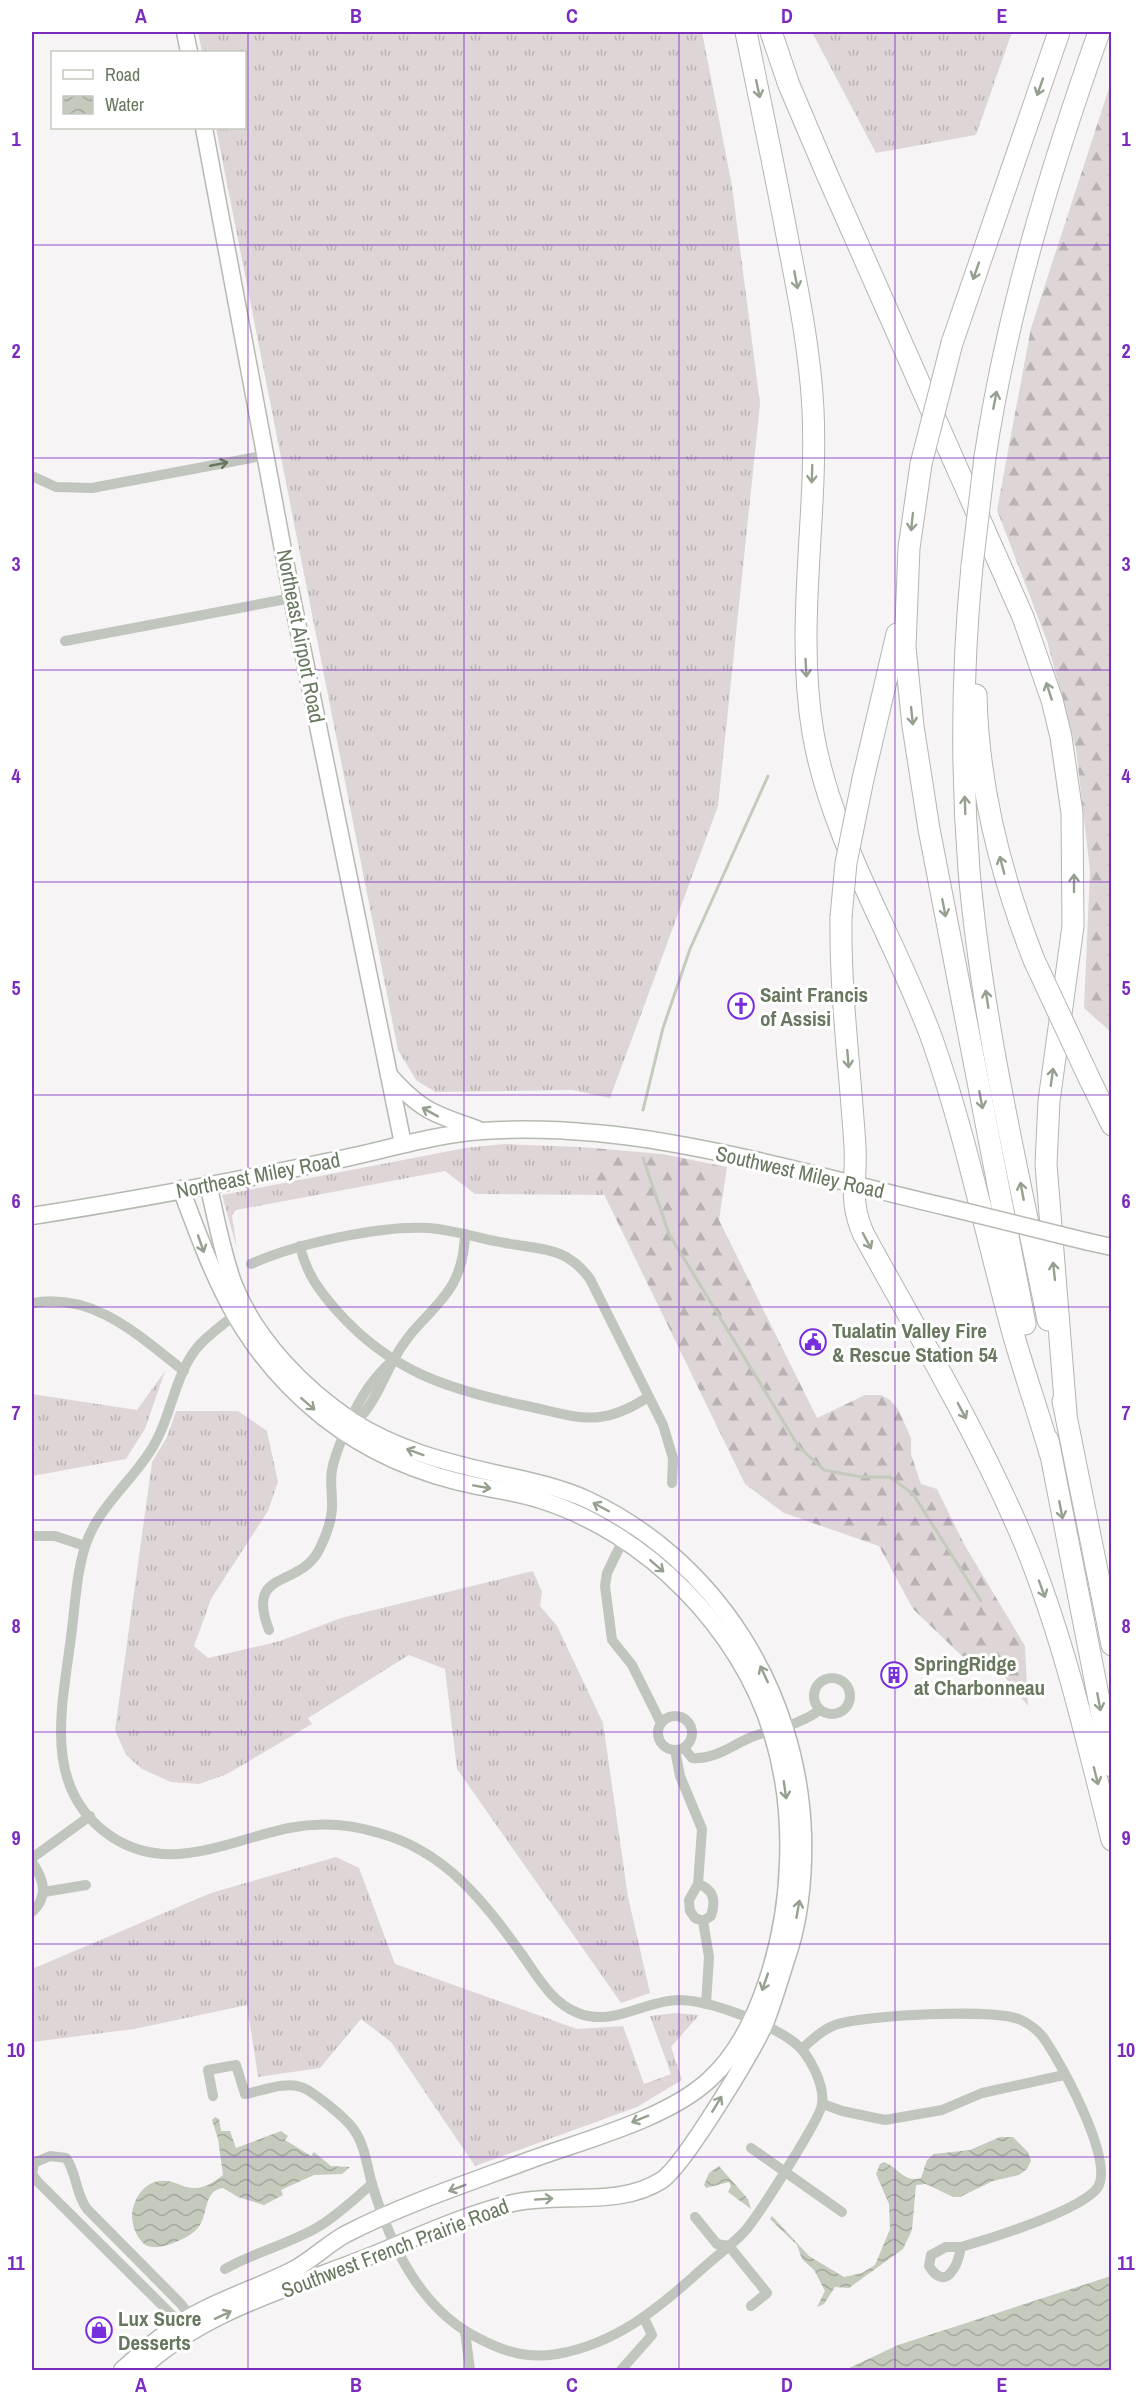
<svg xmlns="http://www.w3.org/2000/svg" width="1143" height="2402" viewBox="0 0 1143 2402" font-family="'Archivo Narrow',sans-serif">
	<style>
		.grass { fill: url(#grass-tufts) }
		.forest { fill: url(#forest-firs) }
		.water { fill: url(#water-waves) }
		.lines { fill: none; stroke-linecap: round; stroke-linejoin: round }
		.stream { stroke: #c4cabc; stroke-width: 3 }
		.secondary-casing { stroke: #b4bab0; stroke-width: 19 }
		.highway-casing { stroke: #b2b7af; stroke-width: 23 }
		.street { stroke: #c0c6bd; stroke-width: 10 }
		.secondary { stroke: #fff; stroke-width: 16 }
		.highway { stroke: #fff; stroke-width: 21 }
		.secondary-bridge-casing { stroke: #b4bab0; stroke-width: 19; stroke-linecap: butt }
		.highway-bridge-casing { stroke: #b2b7af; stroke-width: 23; stroke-linecap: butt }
		.secondary-bridge { stroke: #fff; stroke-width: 16 }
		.highway-bridge { stroke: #fff; stroke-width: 21 }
		.oneway { stroke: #95a08e }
		.oneway2 { stroke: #68785e }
		.grid { fill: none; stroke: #7b2cbf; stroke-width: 1.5; stroke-opacity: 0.55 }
		.labels { text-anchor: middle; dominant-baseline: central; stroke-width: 6; stroke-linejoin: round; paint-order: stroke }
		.street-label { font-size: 21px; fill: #68785e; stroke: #fff }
		.poi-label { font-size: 21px; font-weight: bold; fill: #68785e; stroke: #fff; text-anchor: start }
		.neatline { fill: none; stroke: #7b2cbf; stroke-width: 2 }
		.grid-label { font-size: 20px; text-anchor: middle; font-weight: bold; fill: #7b2cbf }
	</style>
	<defs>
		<pattern id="grass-tufts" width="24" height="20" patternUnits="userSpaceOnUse" patternTransform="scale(1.5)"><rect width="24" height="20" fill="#ded5d7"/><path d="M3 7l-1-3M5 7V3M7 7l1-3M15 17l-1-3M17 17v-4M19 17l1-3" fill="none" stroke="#b8b2b2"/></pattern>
		<pattern id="forest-firs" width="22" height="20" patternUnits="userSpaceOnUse" patternTransform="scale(1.5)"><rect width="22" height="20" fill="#ded5d7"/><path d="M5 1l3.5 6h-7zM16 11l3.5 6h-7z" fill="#b8b2b2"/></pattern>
		<pattern id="water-waves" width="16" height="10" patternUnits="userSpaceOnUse" patternTransform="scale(1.5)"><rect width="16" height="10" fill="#c4cabc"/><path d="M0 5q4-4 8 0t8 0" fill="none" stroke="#a3a99c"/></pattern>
	</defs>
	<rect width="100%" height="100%" fill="#f7f4f6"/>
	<g class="grass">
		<polygon points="198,32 702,32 732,186 760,404 718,806 610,1098 572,1090 435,1092 416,1080 398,1050 216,128 244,128 244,52 202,52"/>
		<polygon points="812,32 1012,32 976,135 876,153"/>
		<polygon points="504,1144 581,1147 605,1195 475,1194 445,1171 236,1210 232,1216 237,1249 222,1195 465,1148"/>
		<polygon points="165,1371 145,1429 126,1459 32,1476 32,1394 137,1410"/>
		<polygon points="176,1411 238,1411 267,1431 278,1482 268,1511 211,1599 194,1646 208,1658 280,1641 341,1618 533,1571 542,1592 540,1606 557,1626 603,1723 628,1897 650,1993 621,2003 457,1769 445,1669 409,1655 308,1718 312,1724 227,1774 199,1784 171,1782 142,1769 126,1755 115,1730 152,1462 167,1437"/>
		<polygon points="336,1857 359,1868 395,1964 577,2029 623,2026 644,2084 671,2074 650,2016 675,2013 699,2015 671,2047 682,2080 637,2107 475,2166 391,2042 361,2019 320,2068 258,2077 247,2005 134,2029 32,2042 32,1969 211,1893"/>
	</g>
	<g class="forest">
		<polygon points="1111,82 1111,1032 1084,1008 1090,871 1076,749 1047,641 997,510 1031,328"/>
		<polygon points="581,1147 662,1154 727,1167 719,1220 817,1418 865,1395 881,1395 890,1400 898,1409 911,1438 911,1454 921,1484 937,1489 964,1544 1025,1646 1028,1706 1004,1676 962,1656 913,1609 879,1546 784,1513 745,1484"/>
	</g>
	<g class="water">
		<path d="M215,2117L219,2119L221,2131H230L236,2148L281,2131L288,2136L285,2140L311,2156L314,2152L331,2166L350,2167L342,2174L314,2175L281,2190L283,2195L264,2205L238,2197L223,2188C201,2191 210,2219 195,2231C185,2240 155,2253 144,2244C136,2236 132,2226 132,2215C134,2194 149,2176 172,2182C179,2184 186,2188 194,2188C205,2188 214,2182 223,2175L218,2139L212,2120Z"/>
		<path d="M1000,2137H1013L1028,2152L1031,2161L1027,2169L1019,2175L993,2181L960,2197H953L926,2184L916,2185L912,2230L903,2249L849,2288L835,2287L824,2304L817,2307L825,2291L814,2270L802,2259L797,2245L770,2219L772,2216L809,2256L844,2277L862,2273L875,2265L890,2229L889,2204L876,2174L880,2164L884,2162C899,2168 904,2183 921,2178L927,2160L934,2154L970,2150Z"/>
		<polygon points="719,2166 748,2199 751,2209 728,2192 731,2186 729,2182 706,2188 704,2185 709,2173"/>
		<polygon points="1111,2276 1111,2370 845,2370 898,2345"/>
	</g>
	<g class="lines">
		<g class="stream">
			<polyline points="643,1110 663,1028 690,949 768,776"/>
			<polyline points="643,1158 669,1234 799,1447 824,1470 861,1477 890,1477 913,1494 981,1601"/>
		</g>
		<g class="secondary-casing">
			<g id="secondary">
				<polyline points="185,32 189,52"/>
				<polyline points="204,128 292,598 403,1144"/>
				<path d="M389,1075C421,1111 434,1114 477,1129"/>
				<path d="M32,1216C129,1201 230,1182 326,1162C379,1152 429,1135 482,1131C639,1120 796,1172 947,1207"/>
				<polyline points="1089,1242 1112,1247"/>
				<path d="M122,2370C147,2347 174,2324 205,2309C233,2295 263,2285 291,2271C311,2261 326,2245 346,2234C404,2204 468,2183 530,2160C584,2140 667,2119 709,2080C762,2032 786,1933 788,1863C790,1819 785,1775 772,1733C740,1628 646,1533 541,1500C520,1493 498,1490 477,1486C422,1475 368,1452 323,1417C241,1351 216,1283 181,1189"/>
				<path d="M140,2370C205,2309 297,2286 378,2253C421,2235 467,2214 513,2203C561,2192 619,2208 662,2180C684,2165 755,2048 766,2021C775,1997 782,1972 790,1948C801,1911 804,1872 803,1834C798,1692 717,1560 586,1499C557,1486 525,1480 494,1473C445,1462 395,1449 352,1421C304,1389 256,1340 234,1285C222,1253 216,1217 208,1184"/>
			</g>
		</g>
		<g class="highway-casing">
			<g id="highway">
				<path d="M746,32C760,101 775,171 788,241C799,297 810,352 813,409C818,517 795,625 813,733C832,843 896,938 933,1042C967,1139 987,1241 1015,1340C1026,1378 1039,1415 1050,1453"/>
				<polyline points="771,32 789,85 826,172 1023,617 1052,700 1061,737 1072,813 1073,926 1049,1101 1046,1164 1066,1413"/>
				<polyline points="952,343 1059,32"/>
				<path d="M985,457C1007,312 1050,170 1099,32"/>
				<polyline points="921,464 909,548 905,647 913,726 929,829 1025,1324"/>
				<path d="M972,566C962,668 961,768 969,870C982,1021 1018,1171 1048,1320"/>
				<path d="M976,695C978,786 1001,876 1034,960"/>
				<polyline points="863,779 897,634"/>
				<path d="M841,917C840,994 850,1069 855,1146C857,1180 848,1201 864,1235C920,1337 980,1437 1025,1544C1064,1639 1087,1741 1112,1840"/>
				<polyline points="1090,1080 1112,1125"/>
				<polyline points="1063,1401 1112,1645"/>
				<polyline points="1048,1440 1112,1766"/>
			</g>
		</g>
		<g class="street">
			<polyline points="32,476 56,487 92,488 267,455"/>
			<polyline points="65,641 292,598"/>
			<path d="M300,1246C306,1273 320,1292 338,1312C391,1371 447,1389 522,1405C576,1416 598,1430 648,1397"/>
			<path d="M251,1264C295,1244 381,1225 429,1228C455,1230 480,1239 505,1243C542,1250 566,1246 590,1279L663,1425L673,1458L672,1483"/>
			<path d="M32,1303C94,1292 138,1335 184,1371"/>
			<path d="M351,1420C359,1398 375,1376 392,1361"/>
			<polyline points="32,1536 55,1536 85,1546"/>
			<polyline points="625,1536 607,1573 605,1586 612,1640 632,1665 661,1723"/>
			<path d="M269,1630C245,1568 299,1589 319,1550C326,1536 333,1518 332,1502C332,1491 330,1481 332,1470C334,1457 340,1444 345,1431C351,1419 357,1421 364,1413C377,1397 383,1379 393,1361C420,1308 463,1304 465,1234"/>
			<circle cx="832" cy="1696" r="18"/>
			<circle cx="675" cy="1733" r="17"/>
			<path d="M684,1748L692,1758C716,1760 733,1744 754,1736C778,1728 799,1725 820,1710"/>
			<path d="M675,1750L680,1776L702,1829L698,1884L689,1900L690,1911L695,1918L703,1921L711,1916C716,1901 714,1889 698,1884"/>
			<polyline points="32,1858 90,1816"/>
			<path d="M32,1862C44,1879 49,1897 32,1912"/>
			<polyline points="44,1892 86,1885"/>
			<polyline points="703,1921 709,1957 706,2004"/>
			<path d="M802,2049C812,2039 822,2030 835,2025C864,2015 994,2008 1021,2020C1030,2024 1040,2032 1045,2040C1062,2065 1114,2160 1098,2187C1083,2210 989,2239 961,2247"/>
			<path d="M213,2096L208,2070L236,2065L245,2094C262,2091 285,2081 301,2087C313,2091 347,2119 354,2130C365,2145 367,2167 372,2184C390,2244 420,2310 480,2339C505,2352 528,2359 557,2354C616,2344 659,2308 702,2269C716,2256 732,2245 745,2231C757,2217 821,2118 822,2104C825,2085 809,2054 795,2043C769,2023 710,2000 678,2000C643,2001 613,2027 578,2013C552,2003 538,1977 523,1956C485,1903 446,1851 379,1833C350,1824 319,1822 289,1828C229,1840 170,1875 112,1837C41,1790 62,1708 71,1637C75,1608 76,1575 85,1547C96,1510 129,1484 149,1453C171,1421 173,1379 196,1349C208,1334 225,1324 239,1311"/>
			<polyline points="823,2104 842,2111 885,2120 942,2110 982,2093 1064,2075"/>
			<polyline points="751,2148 842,2212"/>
			<path d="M50,2156L66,2158C77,2173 75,2193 87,2209L181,2304L191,2317L194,2330L174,2317L38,2182L32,2174L34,2163Z"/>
			<polyline points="695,2217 717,2244 729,2246 767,2293 751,2306"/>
			<path d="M946,2247H961C958,2265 946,2293 929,2266L931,2255Z"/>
			<path d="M225,2269C255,2252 289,2244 318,2227C338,2215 354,2199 372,2184"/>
			<polyline points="465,2331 470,2370"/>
			<polyline points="621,2370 652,2335 644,2318"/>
		</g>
		<use href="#secondary" class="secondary"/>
		<use href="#highway" class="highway"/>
		<g class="secondary-bridge-casing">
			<polyline id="secondary-bridge" points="947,1207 1089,1242"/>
		</g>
		<g class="highway-bridge-casing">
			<g id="highway-bridge">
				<polyline points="921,464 952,343"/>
				<polyline points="972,566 985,457"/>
				<polyline points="841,917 846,863 863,779"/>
				<polyline points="1034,960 1090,1080"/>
			</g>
		</g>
		<use href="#secondary-bridge" class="secondary-bridge"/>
		<use href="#highway-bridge" class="highway-bridge"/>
	</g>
	<defs><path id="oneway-shaft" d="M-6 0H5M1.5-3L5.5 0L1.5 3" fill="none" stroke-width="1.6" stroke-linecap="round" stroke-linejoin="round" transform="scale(1.5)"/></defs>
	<g class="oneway">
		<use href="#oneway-shaft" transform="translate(1040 87) rotate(109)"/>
		<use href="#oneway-shaft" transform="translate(758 89) rotate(78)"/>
		<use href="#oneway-shaft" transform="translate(976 271) rotate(109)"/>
		<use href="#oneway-shaft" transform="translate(796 280) rotate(79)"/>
		<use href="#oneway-shaft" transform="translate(995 400) rotate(-79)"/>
		<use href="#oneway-shaft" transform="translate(812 474) rotate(92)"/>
		<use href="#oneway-shaft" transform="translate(912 522) rotate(96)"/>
		<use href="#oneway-shaft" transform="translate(806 668) rotate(87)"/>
		<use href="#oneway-shaft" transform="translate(1049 691) rotate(-108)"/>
		<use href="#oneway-shaft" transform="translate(912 716) rotate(84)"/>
		<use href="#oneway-shaft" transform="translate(965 805) rotate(-92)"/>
		<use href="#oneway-shaft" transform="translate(1002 865) rotate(-105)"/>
		<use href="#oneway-shaft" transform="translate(1074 883) rotate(-90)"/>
		<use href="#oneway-shaft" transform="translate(944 908) rotate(79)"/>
		<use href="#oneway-shaft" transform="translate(987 999) rotate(-99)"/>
		<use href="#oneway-shaft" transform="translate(848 1059) rotate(85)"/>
		<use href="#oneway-shaft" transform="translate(1052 1077) rotate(-82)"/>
		<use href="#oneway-shaft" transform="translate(981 1100) rotate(79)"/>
		<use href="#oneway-shaft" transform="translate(430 1112) rotate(-151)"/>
		<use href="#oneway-shaft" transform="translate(1022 1191) rotate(-101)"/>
		<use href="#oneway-shaft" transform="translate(867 1241) rotate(62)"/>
		<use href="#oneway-shaft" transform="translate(201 1244) rotate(71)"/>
		<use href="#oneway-shaft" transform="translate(1054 1271) rotate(-96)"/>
		<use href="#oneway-shaft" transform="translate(308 1404) rotate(41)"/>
		<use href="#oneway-shaft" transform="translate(962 1411) rotate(62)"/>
		<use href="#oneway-shaft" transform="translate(415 1452) rotate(-160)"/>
		<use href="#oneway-shaft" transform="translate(482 1487) rotate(10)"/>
		<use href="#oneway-shaft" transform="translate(601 1507) rotate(-152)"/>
		<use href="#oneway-shaft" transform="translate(1061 1510) rotate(79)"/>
		<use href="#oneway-shaft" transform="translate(657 1566) rotate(41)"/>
		<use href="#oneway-shaft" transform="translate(1042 1589) rotate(70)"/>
		<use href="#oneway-shaft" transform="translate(764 1674) rotate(-115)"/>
		<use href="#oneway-shaft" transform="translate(1099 1702) rotate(79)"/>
		<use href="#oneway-shaft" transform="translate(1096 1776) rotate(76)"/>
		<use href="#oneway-shaft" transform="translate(785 1790) rotate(82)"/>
		<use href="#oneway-shaft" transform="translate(798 1909) rotate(-80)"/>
		<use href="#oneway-shaft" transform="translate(765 1982) rotate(109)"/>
		<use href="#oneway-shaft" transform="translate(717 2104) rotate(-59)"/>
		<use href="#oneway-shaft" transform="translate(640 2119) rotate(158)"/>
		<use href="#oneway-shaft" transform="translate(457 2188) rotate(159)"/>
		<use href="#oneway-shaft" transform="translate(544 2199) rotate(-4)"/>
		<use href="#oneway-shaft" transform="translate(223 2315) rotate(-25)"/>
	</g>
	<use class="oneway2" href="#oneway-shaft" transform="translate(219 464) rotate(-11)"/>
	<path class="grid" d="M248,32V2370M464,32V2370M679,32V2370M895,32V2370M32,245H1112M32,458H1112M32,670H1112M32,882H1112M32,1095H1112M32,1307H1112M32,1520H1112M32,1732H1112M32,1944H1112M32,2157H1112"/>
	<defs>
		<g id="church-ring" transform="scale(1.35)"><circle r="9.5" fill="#fff" stroke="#772edd" stroke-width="1.5"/><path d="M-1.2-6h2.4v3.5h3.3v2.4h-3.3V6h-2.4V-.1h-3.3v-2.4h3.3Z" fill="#772edd"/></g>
		<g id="civic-ring" transform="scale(1.35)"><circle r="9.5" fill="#fff" stroke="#772edd" stroke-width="1.5"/><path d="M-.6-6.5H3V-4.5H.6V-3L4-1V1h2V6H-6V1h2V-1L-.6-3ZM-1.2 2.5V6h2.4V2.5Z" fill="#772edd"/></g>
		<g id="building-ring" transform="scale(1.35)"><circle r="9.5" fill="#fff" stroke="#772edd" stroke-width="1.5"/><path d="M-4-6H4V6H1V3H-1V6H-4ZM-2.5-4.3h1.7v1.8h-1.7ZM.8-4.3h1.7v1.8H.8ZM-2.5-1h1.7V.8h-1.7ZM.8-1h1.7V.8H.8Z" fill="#772edd"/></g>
		<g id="shop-ring" transform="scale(1.35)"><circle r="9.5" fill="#fff" stroke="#772edd" stroke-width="1.5"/><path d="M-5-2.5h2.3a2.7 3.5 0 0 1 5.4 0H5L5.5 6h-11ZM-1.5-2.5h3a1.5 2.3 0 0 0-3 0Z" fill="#772edd"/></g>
	</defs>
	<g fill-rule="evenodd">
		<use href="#church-ring" x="741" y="1006"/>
		<use href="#civic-ring" x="813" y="1342"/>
		<use href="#building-ring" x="894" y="1675"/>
		<use href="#shop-ring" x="99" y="2330"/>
	</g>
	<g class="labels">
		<g class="street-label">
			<text transform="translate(301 636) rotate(79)">Northeast Airport Road</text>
			<text transform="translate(800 1172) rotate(13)">Southwest Miley Road</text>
			<text transform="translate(258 1175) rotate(-11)">Northeast Miley Road</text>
			<text transform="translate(395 2248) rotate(-21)">Southwest French Prairie Road</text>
		</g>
		<g class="poi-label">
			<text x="760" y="994">Saint Francis<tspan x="760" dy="24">of Assisi</tspan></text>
			<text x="832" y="1330">Tualatin Valley Fire<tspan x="832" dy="24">&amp; Rescue Station 54</tspan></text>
			<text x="914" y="1663">SpringRidge<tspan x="914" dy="24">at Charbonneau</tspan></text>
			<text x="118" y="2318">Lux Sucre<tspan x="118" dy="24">Desserts</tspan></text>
		</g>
	</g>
	<rect width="1143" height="2402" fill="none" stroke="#ffffff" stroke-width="66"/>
	<rect x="51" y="51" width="195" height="78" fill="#ffffff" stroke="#c3c9bf" stroke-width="1.5"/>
	<rect x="63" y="70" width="30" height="9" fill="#ffffff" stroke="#c3c9bf" stroke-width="1.5"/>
	<text x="105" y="81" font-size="18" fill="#68785e">Road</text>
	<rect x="63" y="96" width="30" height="18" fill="url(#water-waves)" stroke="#c3c9bf" stroke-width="1.5"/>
	<text x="105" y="111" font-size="18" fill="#68785e">Water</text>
	<rect x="33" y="33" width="1077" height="2336" class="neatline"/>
	<g class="grid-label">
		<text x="141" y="23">A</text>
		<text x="356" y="23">B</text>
		<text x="572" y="23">C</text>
		<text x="787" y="23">D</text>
		<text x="1002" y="23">E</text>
		<text x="16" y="146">1</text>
		<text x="1126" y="146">1</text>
		<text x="16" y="358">2</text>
		<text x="1126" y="358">2</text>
		<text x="16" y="571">3</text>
		<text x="1126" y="571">3</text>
		<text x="16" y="783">4</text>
		<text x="1126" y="783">4</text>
		<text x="16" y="995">5</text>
		<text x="1126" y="995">5</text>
		<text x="16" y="1208">6</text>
		<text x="1126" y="1208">6</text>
		<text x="16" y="1420">7</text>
		<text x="1126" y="1420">7</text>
		<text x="16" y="1633">8</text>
		<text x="1126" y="1633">8</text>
		<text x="16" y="1845">9</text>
		<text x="1126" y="1845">9</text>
		<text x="16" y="2057">10</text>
		<text x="1126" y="2057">10</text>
		<text x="16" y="2270">11</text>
		<text x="1126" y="2270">11</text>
		<text x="141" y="2392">A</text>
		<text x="356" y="2392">B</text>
		<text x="572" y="2392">C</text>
		<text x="787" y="2392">D</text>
		<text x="1002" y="2392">E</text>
	</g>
</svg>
